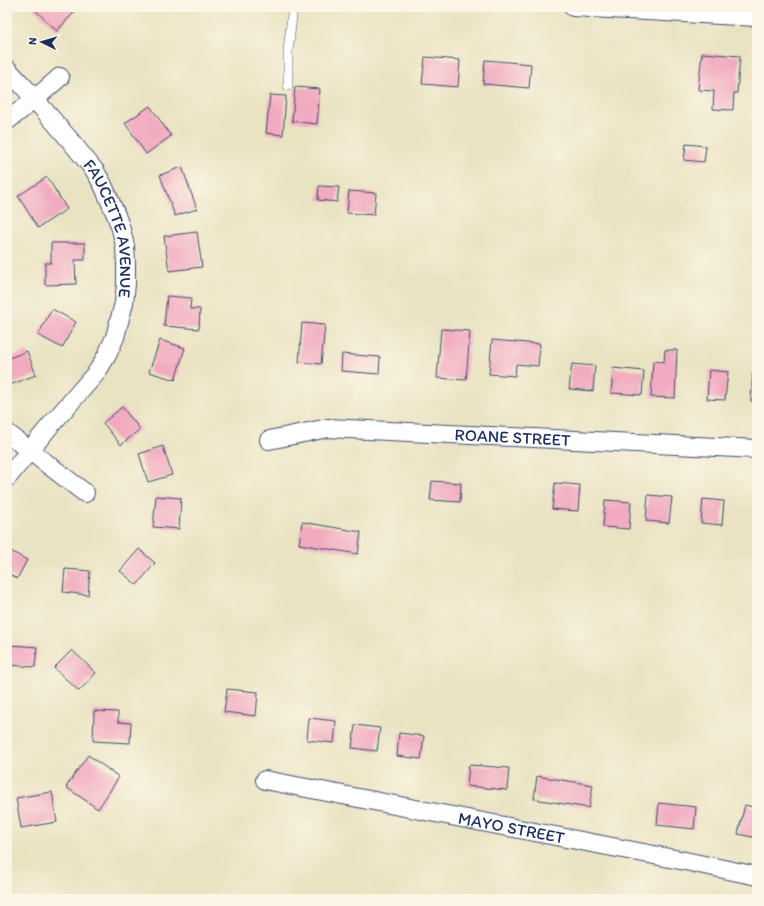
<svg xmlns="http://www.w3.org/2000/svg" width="764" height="906" viewBox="0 0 764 906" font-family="Itim,sans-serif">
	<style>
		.building { fill: #f1aabf }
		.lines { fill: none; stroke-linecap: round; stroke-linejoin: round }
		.lane-casing { stroke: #3a4a6d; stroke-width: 10 }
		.street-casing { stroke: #3a4a6d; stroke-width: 20 }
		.lane { stroke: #fff; stroke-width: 9 }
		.street { stroke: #fff; stroke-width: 18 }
		.labels { text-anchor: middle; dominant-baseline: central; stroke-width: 3; stroke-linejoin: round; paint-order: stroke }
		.street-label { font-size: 17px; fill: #1b2f5e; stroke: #fcf5e5 }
	</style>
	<rect width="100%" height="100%" fill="#fcf5e5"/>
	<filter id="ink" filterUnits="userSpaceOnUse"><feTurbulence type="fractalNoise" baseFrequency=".025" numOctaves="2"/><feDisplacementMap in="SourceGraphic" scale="8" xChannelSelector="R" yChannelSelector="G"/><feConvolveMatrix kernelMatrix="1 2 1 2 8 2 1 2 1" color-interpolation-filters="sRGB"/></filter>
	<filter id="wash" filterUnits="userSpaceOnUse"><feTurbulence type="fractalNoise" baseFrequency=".012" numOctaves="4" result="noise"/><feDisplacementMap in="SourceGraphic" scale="16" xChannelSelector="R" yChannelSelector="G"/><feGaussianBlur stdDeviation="0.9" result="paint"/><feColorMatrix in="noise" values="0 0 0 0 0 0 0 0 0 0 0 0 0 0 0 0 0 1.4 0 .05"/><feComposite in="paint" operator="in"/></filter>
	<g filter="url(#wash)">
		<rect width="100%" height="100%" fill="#eae3c2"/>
		<g id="blocks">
			<g class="building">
				<polygon points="32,7 77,7 78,8 57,31"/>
				<polygon points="702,53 740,56 737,93 734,93 733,110 713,109 714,91 698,90"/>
				<polygon points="425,57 460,60 458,87 422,84"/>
				<polygon points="485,60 531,64 529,88 483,84"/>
				<polygon points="295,87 320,89 317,124 292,121"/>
				<polygon points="270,95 286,96 283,135 266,133"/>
				<polygon points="150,106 171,136 146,154 125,123"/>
				<polygon points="686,144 706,146 704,162 684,160"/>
				<polygon points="182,167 197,209 175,216 160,175"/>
				<polygon points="47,177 67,209 38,228 18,196"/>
				<polygon points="319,186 339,187 337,202 318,200"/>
				<polygon points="349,191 376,193 374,215 347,213"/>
				<polygon points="197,232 202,267 169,271 164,236"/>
				<polygon points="51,243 85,243 85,260 75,260 76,284 45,285 45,263 51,263"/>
				<polygon points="167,296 191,298 190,309 200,309 199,329 164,326"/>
				<polygon points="52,309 76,322 62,348 38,335"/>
				<polygon points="302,323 325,325 321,364 299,362"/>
				<polygon points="441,329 470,331 466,380 437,378"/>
				<polygon points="160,340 185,348 175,380 149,372"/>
				<polygon points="492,340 540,344 538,366 516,364 515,376 489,374"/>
				<polygon points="665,350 677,350 675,398 651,397 653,361 664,362"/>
				<polygon points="27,351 36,375 7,386 7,359"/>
				<polygon points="342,354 380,357 379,374 341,371"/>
				<polygon points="572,364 595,366 593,391 569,389"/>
				<polygon points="613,368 644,371 642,395 611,393"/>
				<polygon points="709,370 728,372 725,400 707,399"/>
				<polygon points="753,372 757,372 757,401 751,401"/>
				<polygon points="122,407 140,429 121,445 103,423"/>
				<polygon points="163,446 172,475 148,482 139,454"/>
				<polygon points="432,481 461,483 460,502 430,500"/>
				<polygon points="555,483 580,485 578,511 552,509"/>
				<polygon points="648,495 672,497 669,523 646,521"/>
				<polygon points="156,496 181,498 179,529 153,527"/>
				<polygon points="703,499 724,501 722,525 701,523"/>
				<polygon points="605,500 631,502 629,529 603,527"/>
				<polygon points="302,522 361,532 358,554 299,544"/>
				<polygon points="7,549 27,560 17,579 7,573"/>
				<polygon points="139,549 155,563 137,585 120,571"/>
				<polygon points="65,569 90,571 88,595 63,592"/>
				<polygon points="10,645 37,647 35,667 8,665"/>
				<polygon points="72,650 96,673 79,691 54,668"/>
				<polygon points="227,689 258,692 256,716 224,712"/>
				<polygon points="94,711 118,712 118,722 131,723 130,743 93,741"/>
				<polygon points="309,718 336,721 334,743 307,740"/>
				<polygon points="355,725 380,728 377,751 352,748"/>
				<polygon points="399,733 424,736 421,759 397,756"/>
				<polygon points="88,755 119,777 98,809 66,787"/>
				<polygon points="469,765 509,768 507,790 467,786"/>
				<polygon points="537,776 593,785 589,808 534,799"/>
				<polygon points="52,792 57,822 21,828 16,798"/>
				<polygon points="659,803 696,807 694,829 657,825"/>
				<polygon points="745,805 757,808 757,838 738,834"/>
			</g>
		</g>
	</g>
	<g filter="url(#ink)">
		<use href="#blocks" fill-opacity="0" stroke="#3a4a6d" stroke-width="1"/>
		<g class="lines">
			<g class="lane-casing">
				<polyline id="lane" points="288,86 288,51 293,7"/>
			</g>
			<g class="street-casing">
				<g id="street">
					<polyline points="573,7 757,17"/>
					<path id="s1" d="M7,69L25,88L69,139L95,171L103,185L116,215L121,229L125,246L126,264V284L124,303L115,337L107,355L97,372L49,427L7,478"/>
					<polyline points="7,121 35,99 60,77"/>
					<polyline points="7,433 85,493"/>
					<path id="s2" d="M269,440L328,428L757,449"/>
					<path id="s3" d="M265,780L685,861L757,876"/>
				</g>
			</g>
			<use href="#lane" class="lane"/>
			<use href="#street" class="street"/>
		</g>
	</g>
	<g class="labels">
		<g class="street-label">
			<text stroke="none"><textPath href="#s1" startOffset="195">FAUCETTE AVENUE</textPath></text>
			<text stroke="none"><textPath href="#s2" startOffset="245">ROANE STREET</textPath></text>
			<text stroke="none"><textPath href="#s3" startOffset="251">MAYO STREET</textPath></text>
		</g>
	</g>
	<rect width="764" height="906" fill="none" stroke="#fcf5e5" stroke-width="24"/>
	<g transform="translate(42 42) rotate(275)" stroke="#fcf5e5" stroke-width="3" paint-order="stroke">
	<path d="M0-3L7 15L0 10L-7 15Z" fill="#1b2f5e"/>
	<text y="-6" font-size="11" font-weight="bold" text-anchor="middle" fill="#1b2f5e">N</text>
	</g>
</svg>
